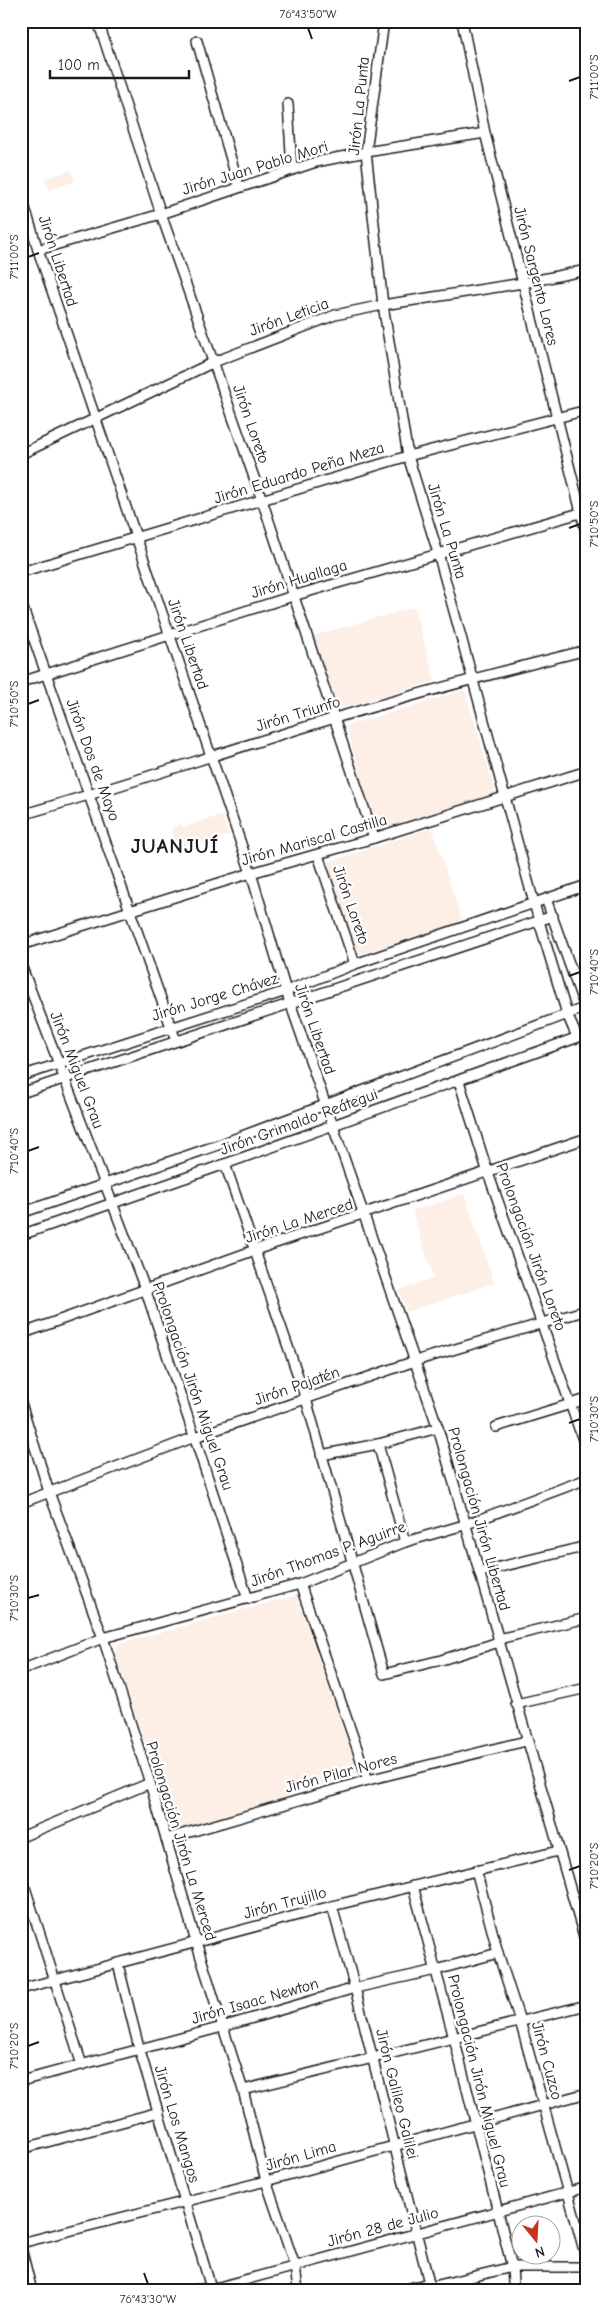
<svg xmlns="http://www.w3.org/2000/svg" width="608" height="2312" viewBox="0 0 608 2312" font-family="'Comic Neue',sans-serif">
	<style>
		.built { fill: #fdeee6 }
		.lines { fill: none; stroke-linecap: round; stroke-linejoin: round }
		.minor-casing { stroke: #1c1c1c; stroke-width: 12 }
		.minor { stroke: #fff; stroke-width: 9 }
		.ticks { fill: none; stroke: #1c1c1c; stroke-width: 2 }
		.labels { text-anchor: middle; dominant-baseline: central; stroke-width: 5; stroke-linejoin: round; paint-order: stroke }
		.street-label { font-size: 16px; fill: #1c1c1c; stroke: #fff }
		.district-label { font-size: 21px; font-weight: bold; letter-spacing: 1px; fill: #1c1c1c; stroke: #fff }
		.neatline { fill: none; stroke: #1c1c1c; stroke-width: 2 }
		.ticks-label { font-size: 12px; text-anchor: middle; fill: #1c1c1c }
	</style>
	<rect width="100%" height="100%" fill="#fff"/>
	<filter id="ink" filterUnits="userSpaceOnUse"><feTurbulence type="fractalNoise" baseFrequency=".02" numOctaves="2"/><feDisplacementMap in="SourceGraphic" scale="10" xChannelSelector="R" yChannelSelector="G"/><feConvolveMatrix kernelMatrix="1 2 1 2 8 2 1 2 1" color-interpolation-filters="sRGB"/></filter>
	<g filter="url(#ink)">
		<g class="built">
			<polygon points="71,170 75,181 49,190 45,179"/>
			<polygon points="414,607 435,681 341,708 336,706 313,636"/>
			<polygon points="465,690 496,794 377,830 346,726"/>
			<polygon points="222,815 229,835 178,851 171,828 181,824 183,827"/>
			<polygon points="432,828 462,921 355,956 325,863"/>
			<polygon points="464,1194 494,1283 406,1312 399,1290 434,1278 412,1211"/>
			<polygon points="296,1595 358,1773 177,1832 171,1829 115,1651 119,1644"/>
		</g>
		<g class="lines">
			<g class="minor-casing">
				<g id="minor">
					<polyline points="98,21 161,214 262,500 374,838"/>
					<polyline points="384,21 366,152 383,305 408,456 438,553 539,921 567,1014 577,1037"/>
					<polyline points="462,21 485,133 587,536"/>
					<polyline points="197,41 239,187"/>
					<polyline points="288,104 292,170"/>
					<polyline points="21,195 38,250 251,873 286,991 438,1428 587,1947"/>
					<polyline points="38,250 161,214 316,162 366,152 485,133"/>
					<polyline points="21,454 214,362 335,315 383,305 523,283 587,270"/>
					<polyline points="21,572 408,456 587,410"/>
					<polyline points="21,603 176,1041"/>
					<polyline points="21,682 293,596 587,511"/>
					<path d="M21,815C127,785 230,749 335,718C419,693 502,671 587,650"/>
					<polyline points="318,855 355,964"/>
					<polyline points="546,899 584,1005 587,1025"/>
					<polyline points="21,945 251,873 374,838 587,771"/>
					<polyline points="21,965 146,1291 248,1599"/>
					<polyline points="21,1076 286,991 355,964 587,885"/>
					<polyline points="459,1081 488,1173 587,1451"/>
					<polyline points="21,1093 553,916"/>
					<polyline points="225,1164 306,1399 384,1674 441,1660 499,1642"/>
					<polyline points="21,1213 218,1145 584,1008"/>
					<polyline points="21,1235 225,1164 587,1034"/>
					<polyline points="21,1334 255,1250 587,1138"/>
					<polyline points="21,1403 49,1492 103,1638 150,1783 196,1942 243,2090 266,2181 295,2266 298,2291"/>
					<polyline points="496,1427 587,1399"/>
					<polyline points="378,1444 405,1542"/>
					<polyline points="321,1455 378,1444 438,1428"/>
					<polyline points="21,1503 195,1437 415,1361 587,1310"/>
					<polyline points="479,1572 587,1546"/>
					<polyline points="300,1584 368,1780"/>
					<polyline points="498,1639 587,1618"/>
					<polyline points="21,1670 103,1638 300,1584 405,1542 464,1525 587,1479"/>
					<polyline points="516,1704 587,1688"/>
					<polyline points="21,1837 150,1783"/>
					<polyline points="166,1839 368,1780 526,1741"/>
					<polyline points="476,1870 498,1953 520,2021 587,2261"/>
					<polyline points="21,1875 82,2065"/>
					<polyline points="413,1886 454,2038 512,2267 513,2283"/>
					<polyline points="332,1906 355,1988 431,2291"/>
					<polyline points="118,1964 139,2048 212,2291"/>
					<polyline points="21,1989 332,1906 558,1851"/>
					<polyline points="21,2081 222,2027 355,1988 436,1970 498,1953"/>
					<polyline points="243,2090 587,2005"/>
					<polyline points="21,2149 159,2112"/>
					<polyline points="21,2243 266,2181 587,2093"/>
					<polyline points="21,2248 32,2291"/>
					<polyline points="430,2287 512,2267 587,2267"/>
					<polyline points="185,2291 219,2287 587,2187"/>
					<polyline points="397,2291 429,2283"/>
				</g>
			</g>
			<use href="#minor" class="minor"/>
		</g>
	</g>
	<path class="ticks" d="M308,28L312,39M569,81L580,77M28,257L39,253M569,528L580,524M28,704L39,700M569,976L580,972M28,1151L39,1147M569,1423L580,1419M28,1598L39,1595M569,1870L580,1866M28,2046L39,2042M144,2273L148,2284"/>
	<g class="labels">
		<g class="street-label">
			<text transform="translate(359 106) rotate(-84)">Jirón La Punta</text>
			<text transform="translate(255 168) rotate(-17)">Jirón Juan Pablo Mori</text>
			<text transform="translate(58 261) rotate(72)">Jirón Libertad</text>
			<text transform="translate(536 276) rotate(76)">Jirón Sargento Lores</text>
			<text transform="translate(289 317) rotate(-20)">Jirón Leticia</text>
			<text transform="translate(251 424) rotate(71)">Jirón Loreto</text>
			<text transform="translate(299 473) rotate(-17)">Jirón Eduardo Peña Meza</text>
			<text transform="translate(447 531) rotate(73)">Jirón La Punta</text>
			<text transform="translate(299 579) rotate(-17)">Jirón Huallaga</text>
			<text transform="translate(188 644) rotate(71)">Jirón Libertad</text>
			<text transform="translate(298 714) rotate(-17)">Jirón Triunfo</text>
			<text transform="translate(93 760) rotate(70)">Jirón Dos de Mayo</text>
			<text transform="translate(314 840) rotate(-16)">Jirón Mariscal Castilla</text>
			<text transform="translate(351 905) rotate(71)">Jirón Loreto</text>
			<text transform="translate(215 997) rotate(-17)">Jirón Jorge Chávez</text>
			<text transform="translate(315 1029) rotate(71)">Jirón Libertad</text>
			<text transform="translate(77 1070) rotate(69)">Jirón Miguel Grau</text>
			<text transform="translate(299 1122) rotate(-20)">Jirón Grimaldo Reátegui</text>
			<text transform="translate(299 1221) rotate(-18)">Jirón La Merced</text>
			<text transform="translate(531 1247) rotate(70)">Prolongación Jirón Loreto</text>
			<text transform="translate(193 1386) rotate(71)">Prolongación Jirón Miguel Grau</text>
			<text transform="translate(297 1386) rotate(-19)">Jirón Pajatén</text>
			<text transform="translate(479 1519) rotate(74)">Prolongación Jirón Libertad</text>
			<text transform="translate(328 1554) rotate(-20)">Jirón Thomas P. Aguirre</text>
			<text transform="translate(341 1773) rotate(-15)">Jirón Pilar Nores</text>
			<text transform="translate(181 1841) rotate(73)">Prolongación Jirón La Merced</text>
			<text transform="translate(285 1903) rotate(-15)">Jirón Trujillo</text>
			<text transform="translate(255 2001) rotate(-16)">Jirón Isaac Newton</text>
			<text transform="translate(547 2061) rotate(75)">Jirón Cuzco</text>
			<text transform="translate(479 2081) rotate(76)">Prolongación Jirón Miguel Grau</text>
			<text transform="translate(397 2094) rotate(76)">Jirón Galileo Galilei</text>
			<text transform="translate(177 2124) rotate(73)">Jirón Los Mangos</text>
			<text transform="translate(301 2156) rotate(-16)">Jirón Lima</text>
			<text transform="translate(383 2227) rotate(-15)">Jirón 28 de Julio</text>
		</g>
		<g class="district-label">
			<text x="175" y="846">JUANJUÍ</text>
		</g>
	</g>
	<rect width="608" height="2312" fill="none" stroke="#fff" stroke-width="55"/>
	<g transform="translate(536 2240) rotate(162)"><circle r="24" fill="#ffffff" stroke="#a4a4a4"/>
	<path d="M0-4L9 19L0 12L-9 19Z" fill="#c8321e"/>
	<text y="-8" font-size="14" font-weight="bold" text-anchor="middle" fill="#1c1c1c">N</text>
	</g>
	<path d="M50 70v8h139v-8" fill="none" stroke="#1c1c1c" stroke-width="2.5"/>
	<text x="58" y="70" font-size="15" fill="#1c1c1c" stroke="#ffffff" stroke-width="4" paint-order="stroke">100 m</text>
	<rect x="28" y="28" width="552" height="2256" class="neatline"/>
	<g class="ticks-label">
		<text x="308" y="18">76°43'50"W</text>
		<text transform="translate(594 77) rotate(-90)" y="4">7°11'00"S</text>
		<text transform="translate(14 257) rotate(-90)" y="4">7°11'00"S</text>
		<text transform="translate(594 524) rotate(-90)" y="4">7°10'50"S</text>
		<text transform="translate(14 704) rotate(-90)" y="4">7°10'50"S</text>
		<text transform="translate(594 972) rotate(-90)" y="4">7°10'40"S</text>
		<text transform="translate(14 1151) rotate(-90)" y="4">7°10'40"S</text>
		<text transform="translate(594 1419) rotate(-90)" y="4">7°10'30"S</text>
		<text transform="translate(14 1598) rotate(-90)" y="4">7°10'30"S</text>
		<text transform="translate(594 1866) rotate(-90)" y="4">7°10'20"S</text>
		<text transform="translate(14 2046) rotate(-90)" y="4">7°10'20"S</text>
		<text x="148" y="2303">76°43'30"W</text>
	</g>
</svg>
